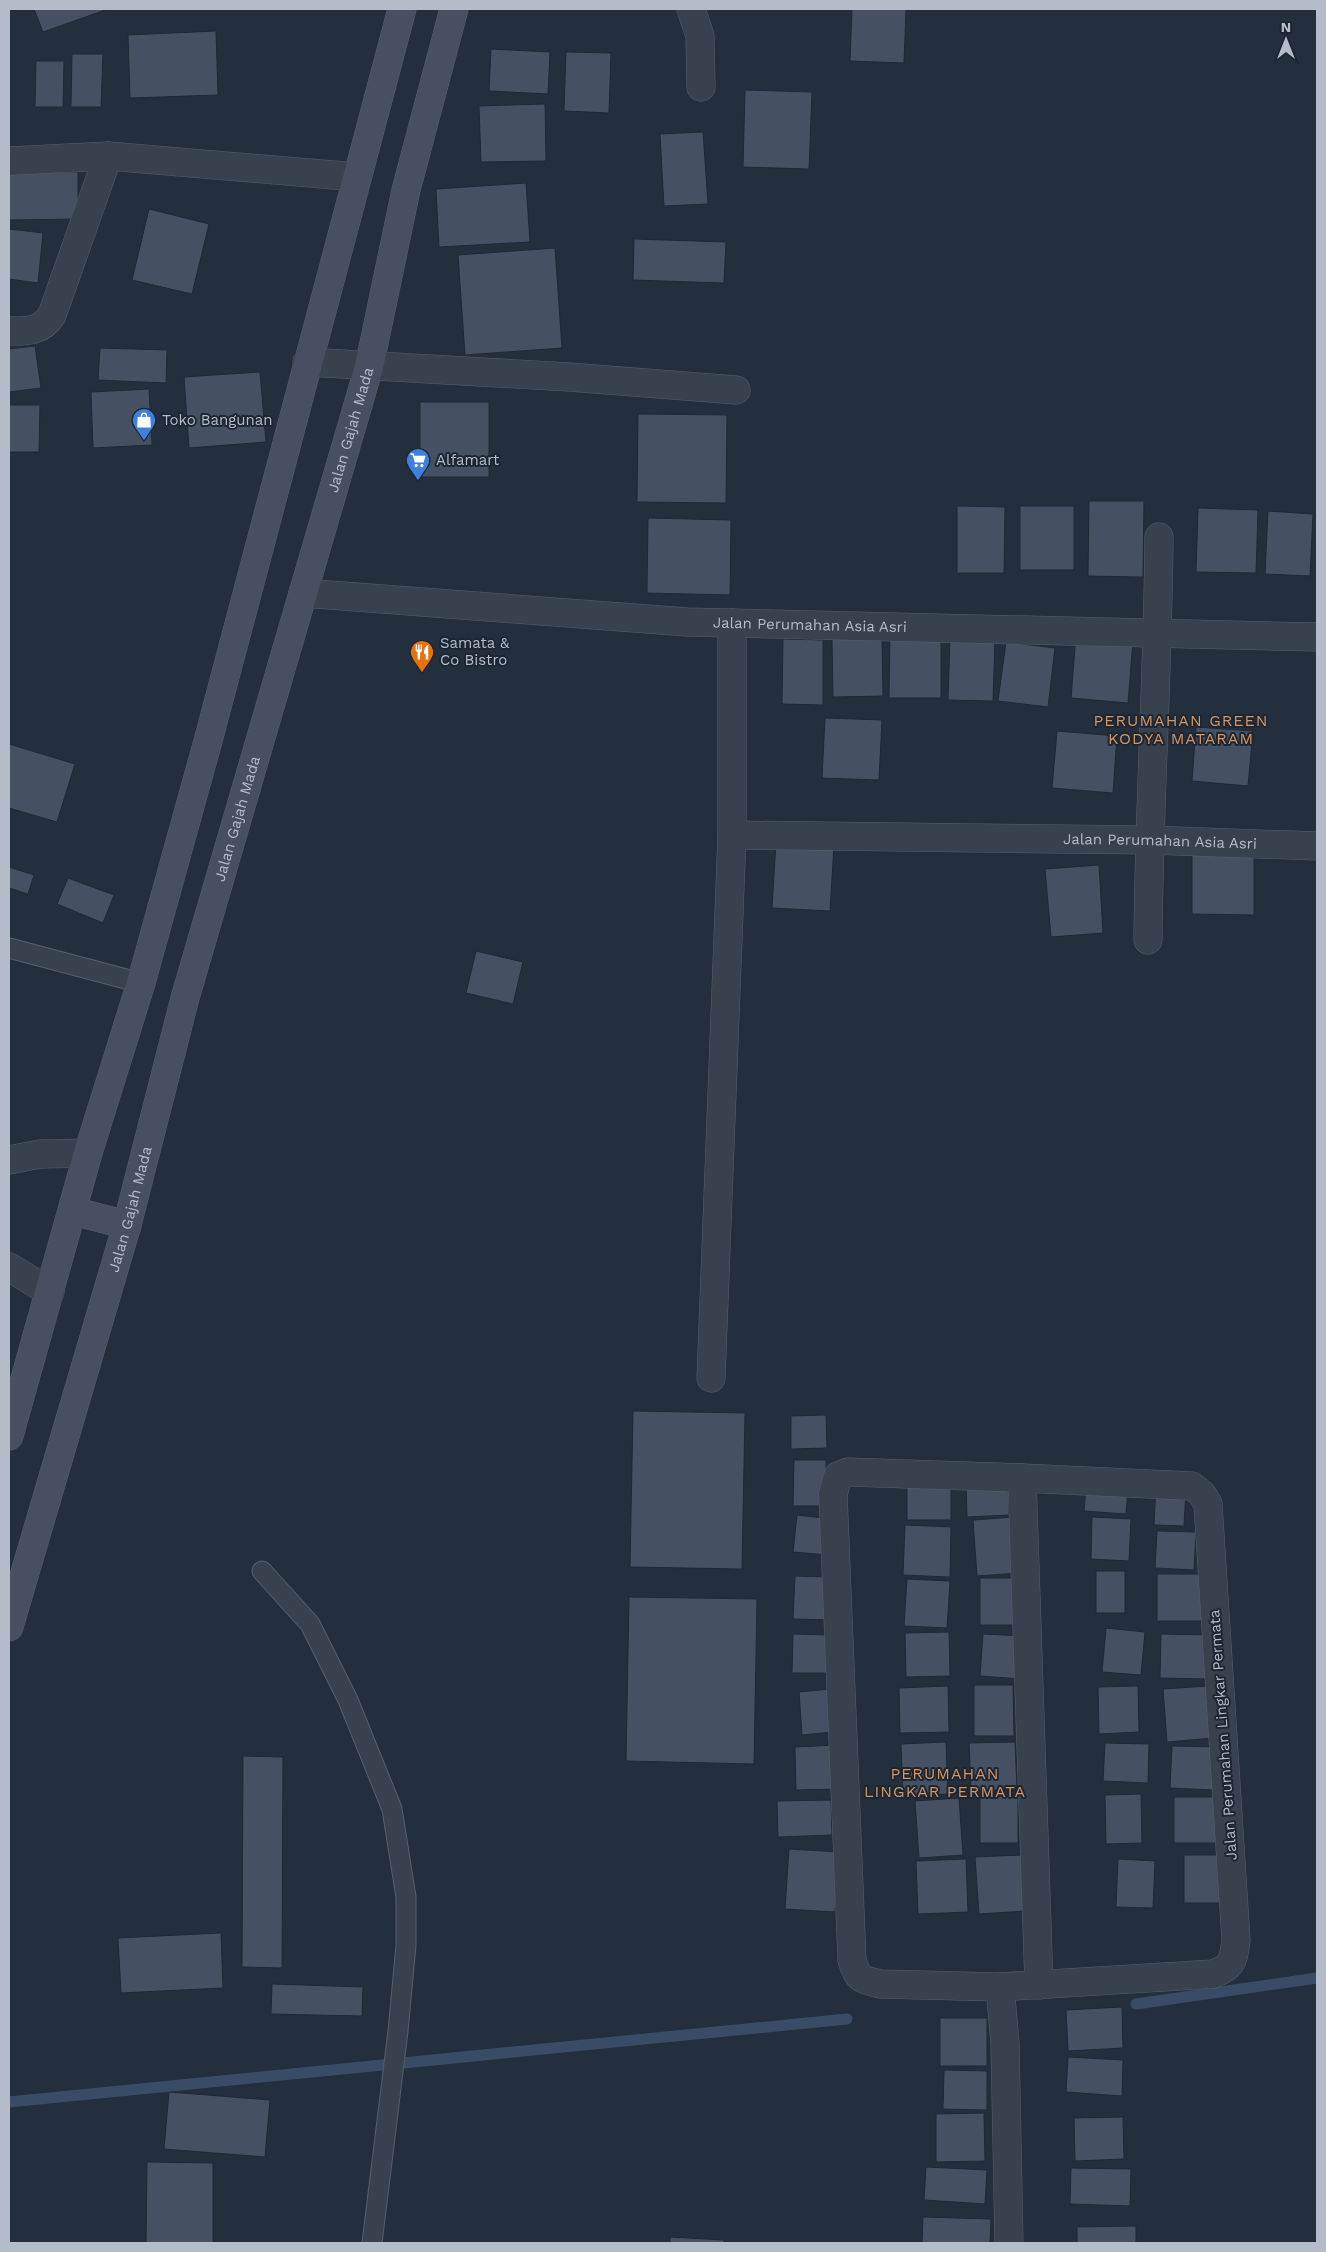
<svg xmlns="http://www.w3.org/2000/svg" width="1326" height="2252" viewBox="0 0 1326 2252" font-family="'Work Sans',sans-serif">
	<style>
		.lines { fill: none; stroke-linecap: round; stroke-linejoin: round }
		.stream { stroke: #394c67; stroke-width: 11 }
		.building { fill: #455162; stroke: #1f2835 }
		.lane-casing { stroke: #565f6c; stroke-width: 21 }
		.street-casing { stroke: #565f6c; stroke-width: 29 }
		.secondary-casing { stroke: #565f6c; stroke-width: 29 }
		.lane { stroke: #38414e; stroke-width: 19 }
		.street { stroke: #38414e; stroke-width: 28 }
		.secondary { stroke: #465061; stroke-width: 28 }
		.labels { text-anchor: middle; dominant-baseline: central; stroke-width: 4; stroke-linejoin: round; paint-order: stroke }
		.poi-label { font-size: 15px; fill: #b4bcc9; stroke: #1d2633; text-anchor: start }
		.street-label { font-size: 15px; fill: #b4bcc9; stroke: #1d2633 }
		.neighbourhood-label { font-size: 16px; letter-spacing: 1px; fill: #d59563; stroke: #1d2633 }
	</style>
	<rect width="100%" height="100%" fill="#242f3e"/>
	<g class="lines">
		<g class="stream">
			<polyline points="1136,2004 1317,1978"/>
			<polyline points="9,2102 847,2019"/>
		</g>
	</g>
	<g class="building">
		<polygon points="34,9 108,9 43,32"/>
		<polygon points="852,9 906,9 904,63 850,61"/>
		<polygon points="216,31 218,95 130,98 128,35"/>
		<polygon points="491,49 550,52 548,94 489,91"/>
		<polygon points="566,52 611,53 609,113 564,111"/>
		<polygon points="72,54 103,54 101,107 71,107"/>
		<polygon points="36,61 64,61 63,107 35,107"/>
		<polygon points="745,90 812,92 809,169 743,167"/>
		<polygon points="545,104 546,161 481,162 479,106"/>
		<polygon points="703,132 708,204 664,206 660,134"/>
		<polygon points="9,172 78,172 78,219 9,220"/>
		<polygon points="526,183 530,242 439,247 436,189"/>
		<polygon points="149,209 209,224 192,294 132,280"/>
		<polygon points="9,229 43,233 38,283 9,279"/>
		<polygon points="634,239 726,242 724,283 633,280"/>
		<polygon points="555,248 562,348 465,355 458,255"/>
		<polygon points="35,346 41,388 9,392 9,349"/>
		<polygon points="100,348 167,350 166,383 98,380"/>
		<polygon points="260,372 266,442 189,448 184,377"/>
		<polygon points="149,389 152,445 93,448 91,392"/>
		<rect x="420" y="402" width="69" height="75"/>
		<polygon points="9,405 40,405 39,452 9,452"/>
		<polygon points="638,414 727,415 726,503 637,502"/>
		<polygon points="1089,501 1144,501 1143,577 1088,576"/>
		<polygon points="957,506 1005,507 1004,573 957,573"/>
		<rect x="1020" y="506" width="54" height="64"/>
		<polygon points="1198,508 1258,510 1256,573 1196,572"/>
		<polygon points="1268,511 1313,514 1310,576 1265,574"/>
		<polygon points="648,518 731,520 730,595 647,593"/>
		<polygon points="890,631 941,632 941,698 889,698"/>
		<polygon points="1076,635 1133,640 1128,703 1071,698"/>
		<polygon points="950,636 995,638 993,701 948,700"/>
		<polygon points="882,638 883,696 833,697 832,639"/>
		<polygon points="783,639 823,640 823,705 782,704"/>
		<polygon points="1006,642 1055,648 1048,707 998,701"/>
		<polygon points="825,718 882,720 879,780 822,778"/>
		<polygon points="1196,727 1253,731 1248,786 1192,781"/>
		<polygon points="1057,731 1117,736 1113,793 1052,788"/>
		<polygon points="9,744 75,764 57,822 9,808"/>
		<polygon points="776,842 834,845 830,911 772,908"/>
		<polygon points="1192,854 1254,855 1254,915 1192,914"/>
		<polygon points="1099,865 1103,933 1051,937 1045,869"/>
		<polygon points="9,867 34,875 28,894 9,888"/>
		<polygon points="68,878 114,895 103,923 57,904"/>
		<polygon points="476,951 523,962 513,1004 466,993"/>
		<polygon points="633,1411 745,1413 742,1569 630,1567"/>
		<polygon points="826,1415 827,1448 791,1449 791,1416"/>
		<polygon points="794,1460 826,1460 826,1506 793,1506"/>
		<rect x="907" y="1478" width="44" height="42"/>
		<polygon points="966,1479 1008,1479 1009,1515 967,1517"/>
		<polygon points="1086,1485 1128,1488 1126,1514 1084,1511"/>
		<polygon points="1156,1486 1186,1488 1184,1526 1154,1525"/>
		<polygon points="797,1515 832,1519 828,1555 793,1552"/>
		<polygon points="1015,1517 1019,1573 977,1576 973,1520"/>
		<polygon points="1092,1517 1131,1519 1129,1561 1091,1559"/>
		<polygon points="905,1525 951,1527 950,1577 903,1575"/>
		<polygon points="1157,1531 1196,1532 1194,1570 1155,1568"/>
		<rect x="1096" y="1571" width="29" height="42"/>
		<rect x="1157" y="1574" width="52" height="47"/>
		<polygon points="795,1576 830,1577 830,1620 793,1619"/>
		<rect x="980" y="1578" width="34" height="47"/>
		<polygon points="907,1579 950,1581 947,1628 904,1626"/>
		<polygon points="629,1597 757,1599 754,1764 626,1761"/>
		<polygon points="1106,1628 1145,1632 1141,1675 1102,1672"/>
		<polygon points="949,1632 950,1676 906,1677 905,1633"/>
		<polygon points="793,1634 829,1635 829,1673 792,1673"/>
		<polygon points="983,1634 1024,1636 1021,1679 980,1676"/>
		<polygon points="1161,1634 1209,1635 1208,1679 1160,1678"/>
		<polygon points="974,1685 1013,1685 1014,1736 974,1736"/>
		<polygon points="948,1686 949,1732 900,1733 899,1688"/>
		<polygon points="1138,1686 1139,1732 1099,1734 1098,1687"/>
		<polygon points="1209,1686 1213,1738 1167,1742 1163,1689"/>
		<polygon points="830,1689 833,1732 802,1735 799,1692"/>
		<polygon points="946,1742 948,1794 903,1796 901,1744"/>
		<polygon points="1015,1742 1017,1790 971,1791 969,1743"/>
		<polygon points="1105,1743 1149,1744 1148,1783 1103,1781"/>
		<polygon points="837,1745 838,1789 796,1790 795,1747"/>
		<polygon points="1172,1746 1216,1747 1214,1790 1170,1788"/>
		<polygon points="243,1756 283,1757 282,1968 242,1967"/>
		<polygon points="1141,1794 1142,1843 1106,1844 1105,1795"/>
		<polygon points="980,1796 1018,1797 1018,1843 980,1843"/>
		<rect x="1174" y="1797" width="42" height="46"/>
		<polygon points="959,1798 963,1855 919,1858 915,1801"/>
		<polygon points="831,1800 832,1835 778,1837 777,1801"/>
		<polygon points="789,1849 839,1852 835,1912 785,1909"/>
		<polygon points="1022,1855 1026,1911 979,1914 975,1857"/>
		<polygon points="1184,1855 1227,1855 1228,1903 1184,1903"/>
		<polygon points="966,1859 968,1912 918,1914 916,1861"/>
		<polygon points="1118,1859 1155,1861 1153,1908 1116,1907"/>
		<polygon points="221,1933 223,1988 121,1993 118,1938"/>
		<polygon points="272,1984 363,1987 362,2016 271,2014"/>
		<polygon points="1122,2007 1123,2048 1068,2051 1066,2010"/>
		<rect x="940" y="2018" width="47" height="48"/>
		<polygon points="1068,2057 1123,2060 1122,2096 1066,2092"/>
		<polygon points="944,2070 987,2071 987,2110 943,2109"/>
		<polygon points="169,2092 270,2100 265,2157 164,2149"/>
		<polygon points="984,2113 985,2161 936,2162 936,2114"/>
		<polygon points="1123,2117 1124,2159 1075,2161 1074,2118"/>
		<polygon points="147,2162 213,2163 213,2243 146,2243"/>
		<polygon points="926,2167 987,2170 985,2204 924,2200"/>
		<polygon points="1071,2168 1131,2169 1130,2206 1070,2204"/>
		<polygon points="923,2217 991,2219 990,2243 922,2243"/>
		<polygon points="1136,2226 1136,2243 1077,2243 1077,2227"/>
		<polygon points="670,2237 724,2240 724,2243 670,2243"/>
	</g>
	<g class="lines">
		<g class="lane-casing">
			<g id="lane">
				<polyline points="9,948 141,983"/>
				<polyline points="262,1571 310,1624 348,1700 392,1809 406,1897 406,1945 398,2031 372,2243"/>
			</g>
		</g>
		<g class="street-casing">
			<g id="street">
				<polyline points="691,9 700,36 701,87"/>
				<polyline points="9,161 108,156 357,177"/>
				<path d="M9,331C27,331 41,332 52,315L108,156"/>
				<polyline points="307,362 569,377 736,390"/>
				<path id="s1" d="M303,593L687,622L1317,637"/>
				<path id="s2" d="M732,835L1149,840L1317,846"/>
				<path d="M1148,940C1149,805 1158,672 1159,537"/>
				<polyline points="9,1160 40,1154 88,1153"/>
				<polyline points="9,1267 50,1292"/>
				<polyline points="711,1378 732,835 732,623"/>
				<path d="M1000,1987L880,1984C861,1979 858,1980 852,1960L833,1494L838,1476L848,1472L1022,1478L1039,1985"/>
				<path d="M1009,2243L1005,2043L1000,1987L1213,1974C1234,1966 1233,1960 1236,1940L1208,1504L1202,1494L1192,1486L1022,1478"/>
			</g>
		</g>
		<g class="secondary-casing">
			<g id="secondary">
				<polyline points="73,1211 127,1225"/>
				<polyline points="9,1436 88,1153 141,983 208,741 402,9"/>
				<path id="s3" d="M9,1627L127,1225L185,998L369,367L406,190L454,9"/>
			</g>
		</g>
		<use href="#lane" class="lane"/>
		<use href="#street" class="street"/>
		<use href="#secondary" class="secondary"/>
	</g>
	<defs>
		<g id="shop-pin" transform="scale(1.25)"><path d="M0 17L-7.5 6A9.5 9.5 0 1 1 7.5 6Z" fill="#3f7fe0" stroke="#1d2633"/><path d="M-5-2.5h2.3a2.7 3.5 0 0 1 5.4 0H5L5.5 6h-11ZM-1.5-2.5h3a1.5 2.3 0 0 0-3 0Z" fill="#fff"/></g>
		<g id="supermarket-pin" transform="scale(1.25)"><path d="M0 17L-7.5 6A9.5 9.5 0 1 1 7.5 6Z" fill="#3f7fe0" stroke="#1d2633"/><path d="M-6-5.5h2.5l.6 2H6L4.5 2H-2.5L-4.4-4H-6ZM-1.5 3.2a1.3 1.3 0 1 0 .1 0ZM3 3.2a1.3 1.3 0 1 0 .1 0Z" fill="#fff"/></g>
		<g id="restaurant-pin" transform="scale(1.25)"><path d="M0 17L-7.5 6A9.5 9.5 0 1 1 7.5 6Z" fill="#e8710a" stroke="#1d2633"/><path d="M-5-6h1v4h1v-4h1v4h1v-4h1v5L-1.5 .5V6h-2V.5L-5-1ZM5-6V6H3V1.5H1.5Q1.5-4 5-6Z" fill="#fff"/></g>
	</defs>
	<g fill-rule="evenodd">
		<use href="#shop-pin" x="144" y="420"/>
		<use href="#supermarket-pin" x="418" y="460"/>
		<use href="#restaurant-pin" x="422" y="652"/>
	</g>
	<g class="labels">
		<g class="poi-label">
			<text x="162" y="420">Toko Bangunan</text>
			<text x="436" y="460">Alfamart</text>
			<text x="440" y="643">Samata &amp;<tspan x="440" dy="17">Co Bistro</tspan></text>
		</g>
		<g class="street-label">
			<text stroke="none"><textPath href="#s3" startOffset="1245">Jalan Gajah Mada</textPath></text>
			<text stroke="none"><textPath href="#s1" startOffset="508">Jalan Perumahan Asia Asri</textPath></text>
			<text stroke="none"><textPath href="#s3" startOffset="840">Jalan Gajah Mada</textPath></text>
			<text stroke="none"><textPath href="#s2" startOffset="428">Jalan Perumahan Asia Asri</textPath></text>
			<text stroke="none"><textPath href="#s3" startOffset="435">Jalan Gajah Mada</textPath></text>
			<text transform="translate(1223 1735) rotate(-94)">Jalan Perumahan Lingkar Permata</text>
		</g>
		<g class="neighbourhood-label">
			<text x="1181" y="720">PERUMAHAN GREEN<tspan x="1181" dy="18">KODYA MATARAM</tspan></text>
			<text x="945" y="1773">PERUMAHAN<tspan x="945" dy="18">LINGKAR PERMATA</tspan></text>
		</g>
	</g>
	<rect width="1326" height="2252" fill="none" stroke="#b4bcc9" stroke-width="20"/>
	<g transform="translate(1286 40)" stroke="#1d2633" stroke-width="4" paint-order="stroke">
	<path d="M0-4L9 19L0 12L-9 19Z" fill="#b4bcc9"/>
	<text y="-8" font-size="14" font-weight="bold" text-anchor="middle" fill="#b4bcc9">N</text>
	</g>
</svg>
